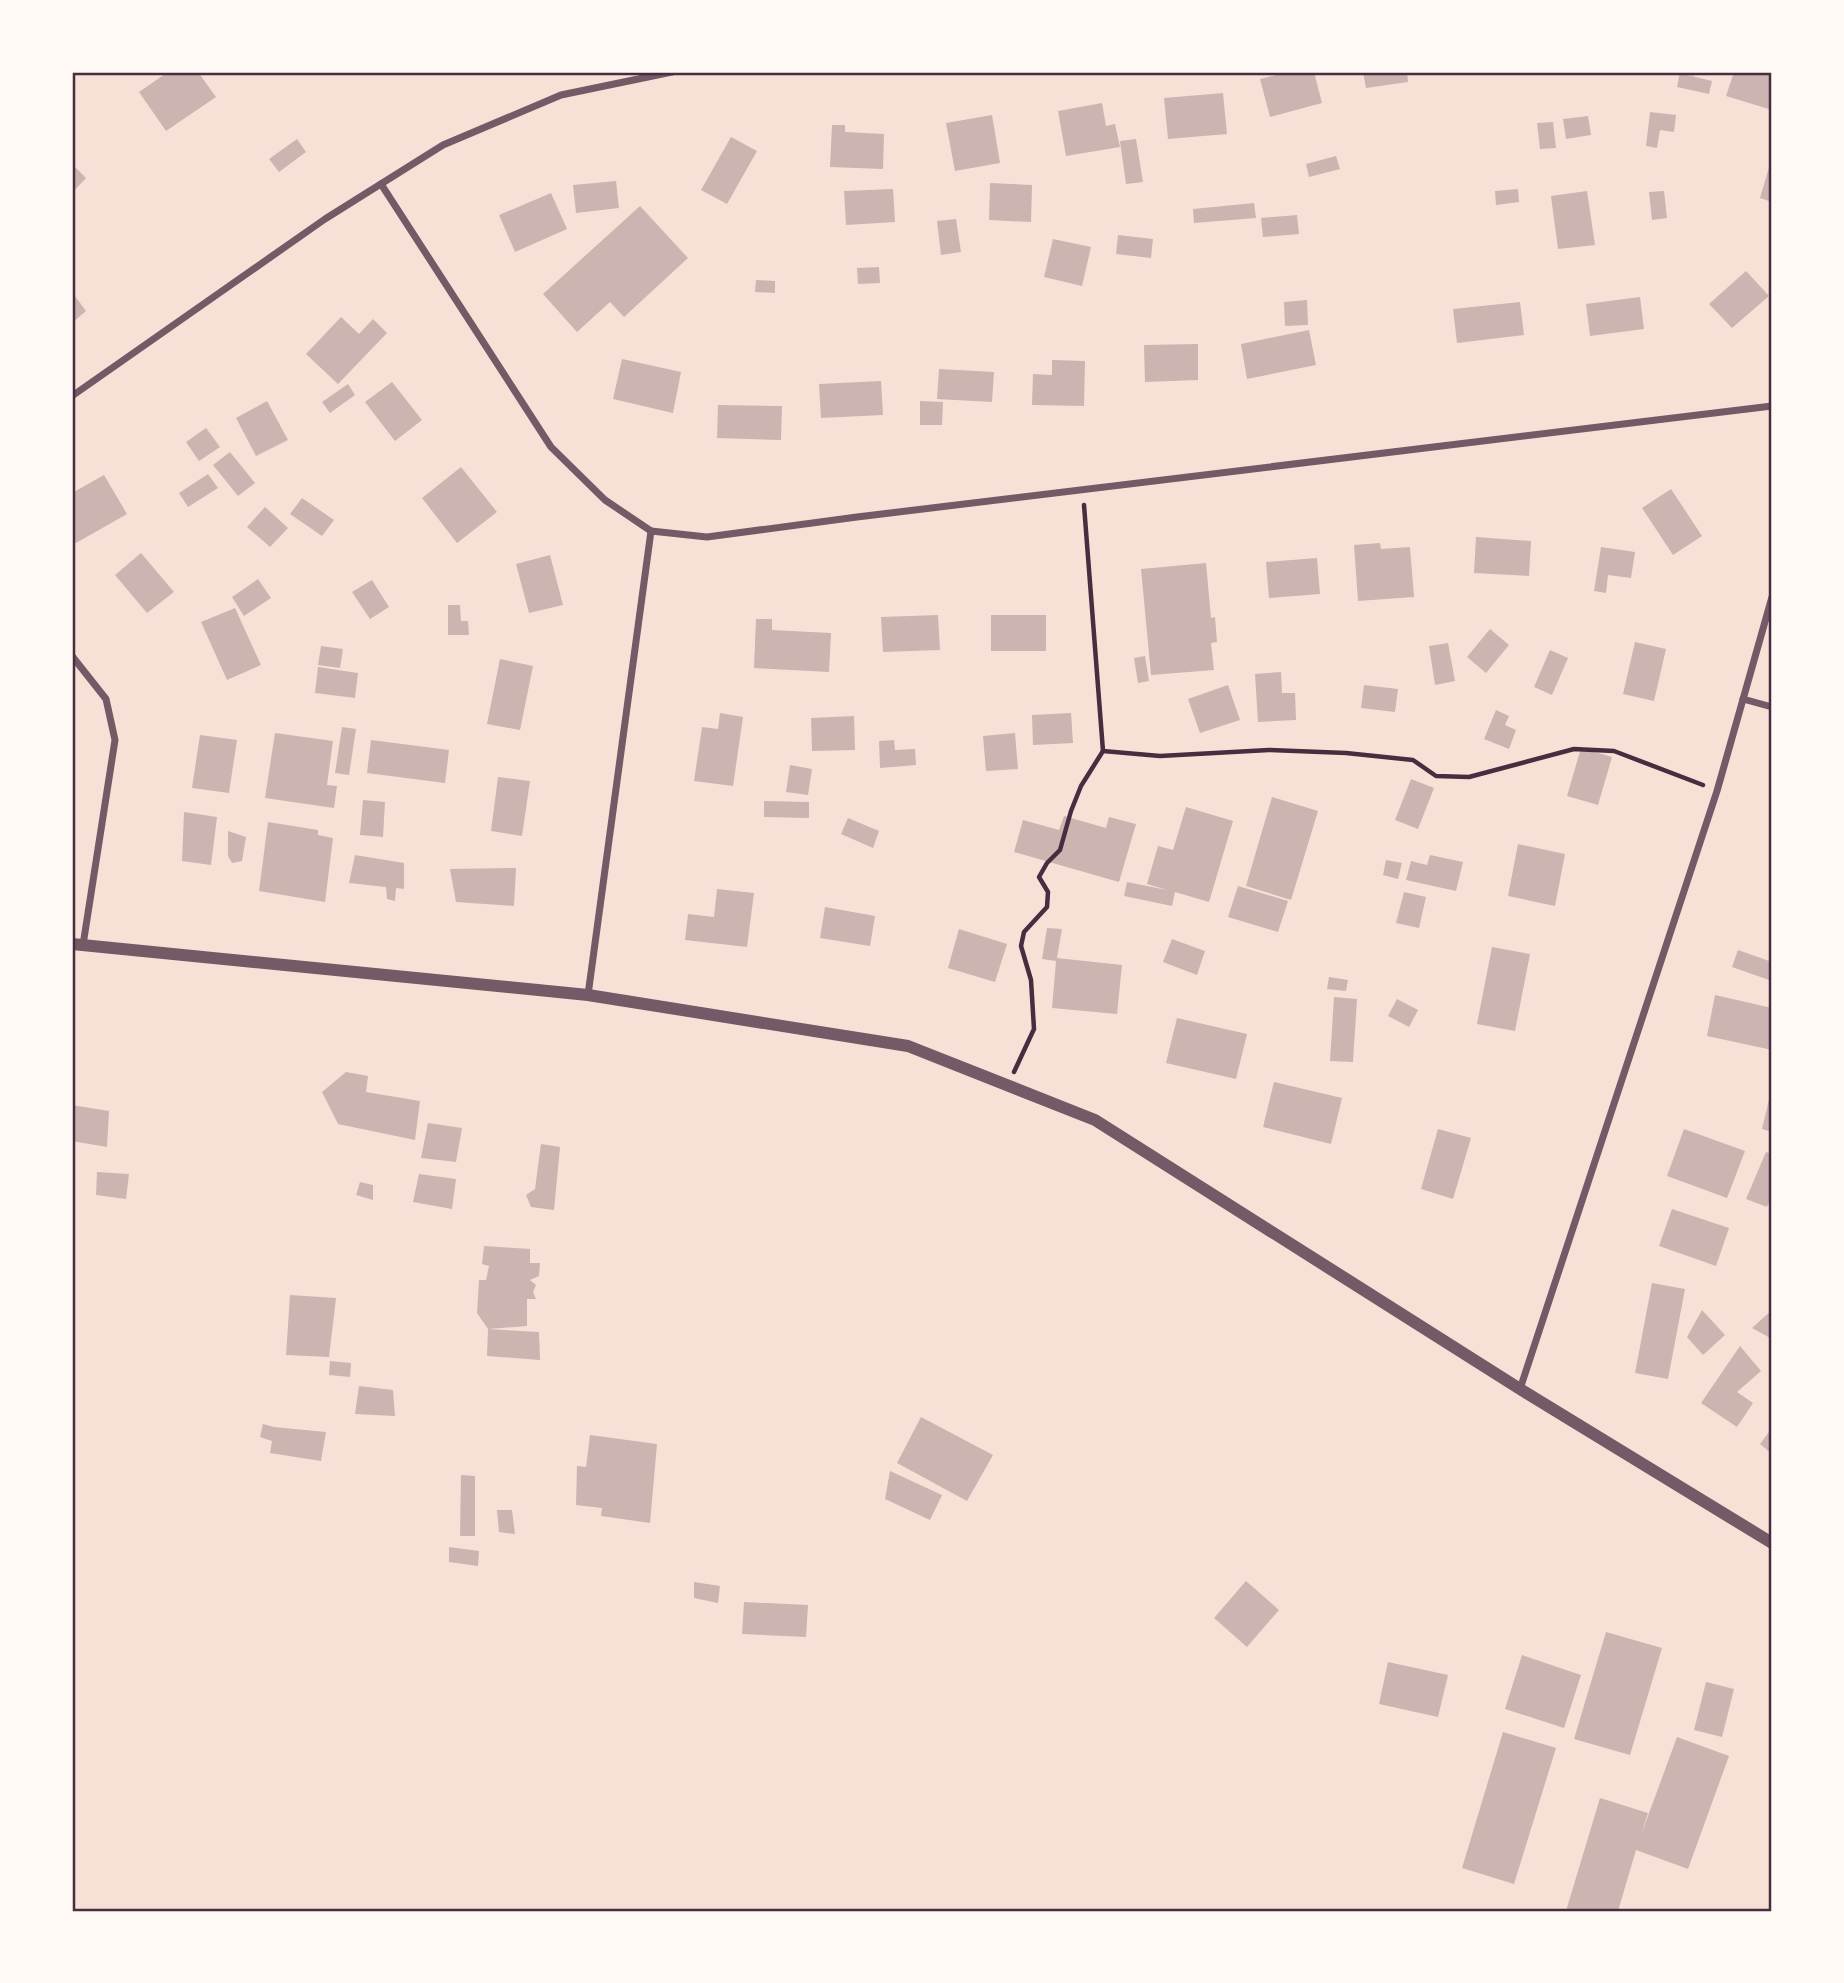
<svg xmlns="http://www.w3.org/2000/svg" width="1844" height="1983" viewBox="0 0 1844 1983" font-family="Overpass,sans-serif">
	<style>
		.building { fill: #ccb4b1 }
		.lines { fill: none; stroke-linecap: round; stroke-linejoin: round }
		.path { stroke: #4a2c40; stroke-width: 4.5 }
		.minor { stroke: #755966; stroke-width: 7 }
		.tertiary { stroke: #755966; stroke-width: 12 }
		.neatline { fill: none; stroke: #4a2c40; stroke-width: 2.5 }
	</style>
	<rect width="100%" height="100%" fill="#f7e1d7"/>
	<g class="building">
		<polygon points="168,72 198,72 216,97 166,131 139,92"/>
		<polygon points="1289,72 1314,72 1322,103 1270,117 1260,79"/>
		<polygon points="1363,72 1407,72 1408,82 1366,88"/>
		<polygon points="1680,72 1694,72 1694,76 1683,74 1712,81 1709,94 1677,87"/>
		<polygon points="1734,72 1772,72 1772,110 1726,96"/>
		<polygon points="1223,93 1227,134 1168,139 1164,98"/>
		<polygon points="1102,103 1106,126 1115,124 1120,147 1066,156 1058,111"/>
		<polygon points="1650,112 1676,115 1674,132 1660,130 1657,148 1646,146"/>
		<polygon points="992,115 1000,163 955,171 946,123"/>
		<polygon points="1588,116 1591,135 1566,139 1563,119"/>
		<polygon points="1553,122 1556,148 1540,149 1537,123"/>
		<polygon points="832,125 845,125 845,132 884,134 883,169 830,167"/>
		<polygon points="731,137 757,151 727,204 701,190"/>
		<polygon points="297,139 306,152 279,172 269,159"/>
		<polygon points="1136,139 1143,182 1126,184 1120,141"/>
		<polygon points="1336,156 1340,169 1309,177 1306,164"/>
		<polygon points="1772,157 1772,202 1760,198"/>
		<polygon points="72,164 86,178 72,193"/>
		<polygon points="616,181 619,208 576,213 573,185"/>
		<polygon points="990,183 1032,185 1031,222 989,220"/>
		<polygon points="893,189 895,222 846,225 844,191"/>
		<polygon points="1518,189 1519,202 1496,205 1495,191"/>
		<polygon points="1587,191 1595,245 1558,249 1551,196"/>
		<polygon points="1664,191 1667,218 1652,220 1649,192"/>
		<polygon points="551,193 567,229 515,252 499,215"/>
		<polygon points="1254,203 1256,218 1194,223 1193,209"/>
		<polygon points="640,206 688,258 624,317 610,302 577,332 543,294"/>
		<polygon points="1297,215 1299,234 1263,237 1261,218"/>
		<polygon points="956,219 961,252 941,255 937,221"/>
		<polygon points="1118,235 1153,239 1151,258 1116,254"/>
		<polygon points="1053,239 1091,247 1082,286 1044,277"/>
		<polygon points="879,267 880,283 858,284 857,268"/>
		<polygon points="1746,271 1769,296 1732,328 1709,304"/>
		<polygon points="756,280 775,281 775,293 755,292"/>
		<polygon points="72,292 86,311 72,323"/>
		<polygon points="1640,297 1644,329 1590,336 1586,304"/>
		<polygon points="1307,300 1308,325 1285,326 1284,302"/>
		<polygon points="1520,302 1524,335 1457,343 1453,309"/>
		<polygon points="341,317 359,334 373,319 387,333 338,384 306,354"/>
		<polygon points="1309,330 1316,365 1247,379 1241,344"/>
		<polygon points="1198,344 1198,380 1145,382 1144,345"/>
		<polygon points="622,359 681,372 673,413 613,399"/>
		<polygon points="1052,360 1085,361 1084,406 1032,405 1033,374 1052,375"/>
		<polygon points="939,369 994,372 992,402 937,399"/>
		<polygon points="881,381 883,415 821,418 819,384"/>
		<polygon points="392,382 422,420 395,441 365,402"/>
		<polygon points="348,384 355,395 330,413 322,402"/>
		<polygon points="267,401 288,440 256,456 236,418"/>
		<polygon points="920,401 943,402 942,425 920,425"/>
		<polygon points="718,405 782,406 781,440 717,438"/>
		<polygon points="206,428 220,447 199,461 186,442"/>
		<polygon points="230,452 255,483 238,496 213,465"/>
		<polygon points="461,467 497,512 457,543 422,498"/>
		<polygon points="208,474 218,488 188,507 179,493"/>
		<polygon points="104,475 127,514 76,543 72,537 72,493"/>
		<polygon points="1671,489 1702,536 1673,555 1642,508"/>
		<polygon points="302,498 334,520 322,536 290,514"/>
		<polygon points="265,507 288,528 270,547 247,527"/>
		<polygon points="1476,537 1531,541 1529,576 1474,573"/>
		<polygon points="1380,543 1381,549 1410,547 1414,597 1358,601 1354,545"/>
		<polygon points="1601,547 1635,552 1631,578 1608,575 1606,593 1594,591"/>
		<polygon points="141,553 174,592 147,613 115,575"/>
		<polygon points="550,555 563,605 529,613 516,564"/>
		<polygon points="1317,558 1320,594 1269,598 1266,562"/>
		<polygon points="1206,563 1211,618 1215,617 1217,642 1211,643 1214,670 1151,675 1141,569"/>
		<polygon points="258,579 271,598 244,616 232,597"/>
		<polygon points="372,580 389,607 370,619 352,592"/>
		<polygon points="448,605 460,605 461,621 468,621 469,635 448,635"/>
		<polygon points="235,608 261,665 227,680 201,622"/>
		<polygon points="938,615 940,650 883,652 881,617"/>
		<rect x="991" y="615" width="55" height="36"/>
		<polygon points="756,619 772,619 772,630 831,633 829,672 754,668"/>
		<polygon points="1490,629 1509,645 1486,673 1467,657"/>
		<polygon points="1635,642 1666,649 1654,701 1623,694"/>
		<polygon points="1448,643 1455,681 1435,685 1429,646"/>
		<polygon points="321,646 343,649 340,668 318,665"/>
		<polygon points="1550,650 1568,658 1552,695 1534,687"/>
		<polygon points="1145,656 1149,681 1138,683 1134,658"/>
		<polygon points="500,659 533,666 520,730 487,724"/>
		<polygon points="318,667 358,673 355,698 315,693"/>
		<polygon points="1281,672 1282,693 1295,693 1296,720 1258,722 1255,674"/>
		<polygon points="1228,685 1240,720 1200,733 1188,699"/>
		<polygon points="1364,685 1398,689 1395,712 1361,708"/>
		<polygon points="1496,710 1509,716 1505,725 1516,730 1509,749 1484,739"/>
		<polygon points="720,713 743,717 733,786 694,781 702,727 718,729"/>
		<polygon points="1071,713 1073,743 1033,745 1032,715"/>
		<polygon points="854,716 855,750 812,751 811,718"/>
		<polygon points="342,727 356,729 349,775 335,773"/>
		<polygon points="275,733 333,741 327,785 337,786 334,808 265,798"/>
		<polygon points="1015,733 1018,769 986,771 983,736"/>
		<polygon points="200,735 237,740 229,793 192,788"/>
		<polygon points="371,740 449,750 445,783 367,773"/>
		<polygon points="894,740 895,750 915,749 916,765 880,768 879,741"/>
		<polygon points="1581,748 1612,757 1598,805 1567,796"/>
		<polygon points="790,765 812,769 808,795 786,792"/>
		<polygon points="498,777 530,781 522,836 491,831"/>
		<polygon points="1411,779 1434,788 1418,829 1395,820"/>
		<polygon points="1272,797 1318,811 1291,900 1246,886"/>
		<polygon points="363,800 385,802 383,837 360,835"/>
		<polygon points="764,801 809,802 809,818 764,817"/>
		<polygon points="1186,807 1233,821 1209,902 1175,892 1172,906 1124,896 1127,882 1167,890 1147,884 1158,846 1173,850"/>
		<polygon points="184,812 217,817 211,865 182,861"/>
		<polygon points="1064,816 1106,828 1109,817 1136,824 1119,882 1014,852 1023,820 1059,830"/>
		<polygon points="848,818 879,831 873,848 841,834"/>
		<polygon points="268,822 318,830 318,835 333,838 325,902 259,891"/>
		<polygon points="228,831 246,837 242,861 232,863 228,856"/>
		<polygon points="1518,844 1565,854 1555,906 1508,896"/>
		<polygon points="355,855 404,863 404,889 396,888 395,901 387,899 386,887 349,883"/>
		<polygon points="1430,855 1463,862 1456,891 1406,880 1411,861 1427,865"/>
		<polygon points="1386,860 1402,863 1398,879 1383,875"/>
		<polygon points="516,868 514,906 456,902 450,869"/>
		<polygon points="1238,886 1288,901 1278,932 1228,917"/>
		<polygon points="717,889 754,893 747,947 685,940 688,914 714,917"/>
		<polygon points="1404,892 1426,897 1419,928 1396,923"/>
		<polygon points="825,907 875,916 870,946 820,938"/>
		<polygon points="1047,928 1062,929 1057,958 1122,965 1117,1014 1052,1008 1056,961 1042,959"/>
		<polygon points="959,929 1007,944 995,982 948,968"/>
		<polygon points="1172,939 1205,951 1197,975 1163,962"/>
		<polygon points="1492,947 1530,954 1515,1031 1477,1024"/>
		<polygon points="1738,950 1772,962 1772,981 1732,967"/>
		<polygon points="1329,977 1348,980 1346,991 1327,989"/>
		<polygon points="1715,995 1772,1008 1772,1050 1707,1036"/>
		<polygon points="1334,997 1357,999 1353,1062 1330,1061"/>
		<polygon points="1397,999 1418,1010 1409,1027 1388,1016"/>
		<polygon points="1177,1018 1247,1034 1236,1079 1166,1063"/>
		<polygon points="346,1072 368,1076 366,1092 420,1101 415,1140 338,1124 322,1092"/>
		<polygon points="1274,1082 1342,1098 1331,1144 1263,1127"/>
		<polygon points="1771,1091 1772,1091 1772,1132 1762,1129"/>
		<polygon points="72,1105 109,1111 107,1147 72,1141"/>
		<polygon points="428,1123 462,1128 456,1162 421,1158"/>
		<polygon points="1438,1129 1471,1138 1453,1199 1421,1189"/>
		<polygon points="1684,1129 1745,1151 1727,1198 1667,1176"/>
		<polygon points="541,1144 560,1147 554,1210 531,1207 526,1195 535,1189"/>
		<polygon points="1766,1152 1772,1154 1772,1195 1767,1207 1746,1199"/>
		<polygon points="97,1172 129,1174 126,1199 96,1195"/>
		<polygon points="419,1174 456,1179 452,1209 413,1202"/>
		<polygon points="360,1182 373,1185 373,1200 356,1195"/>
		<polygon points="1672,1209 1729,1228 1716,1266 1659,1246"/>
		<polygon points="484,1246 530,1249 530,1263 540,1263 539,1276 530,1280 536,1285 533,1292 536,1299 527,1299 527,1326 488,1329 539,1332 540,1360 487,1356 488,1329 477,1313 479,1280 486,1280 489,1266 482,1264"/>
		<polygon points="1652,1283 1685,1289 1668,1379 1635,1373"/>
		<polygon points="290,1295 336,1298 329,1357 286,1355"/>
		<polygon points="1702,1310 1725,1335 1703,1355 1687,1337"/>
		<polygon points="1772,1310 1772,1339 1752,1328"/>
		<polygon points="1740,1346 1761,1371 1737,1392 1753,1403 1737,1427 1701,1403"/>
		<polygon points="330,1361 351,1363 350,1377 329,1375"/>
		<polygon points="359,1386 393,1390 395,1416 355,1414"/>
		<polygon points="921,1417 993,1455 967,1501 897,1463"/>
		<polygon points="263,1424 274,1427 326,1432 321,1461 270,1453 272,1441 260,1437"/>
		<polygon points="1772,1428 1772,1454 1760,1444"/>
		<polygon points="590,1435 657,1444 650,1523 601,1516 602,1508 576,1505 577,1466 586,1467"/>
		<polygon points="890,1471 942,1495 930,1520 885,1499"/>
		<polygon points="461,1475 475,1476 475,1536 460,1536"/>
		<polygon points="497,1510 512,1510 515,1534 499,1532"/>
		<polygon points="449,1547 479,1551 478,1566 449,1562"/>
		<polygon points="1246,1581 1279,1610 1247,1647 1214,1618"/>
		<polygon points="694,1582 720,1586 718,1603 694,1598"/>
		<polygon points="744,1602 808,1605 806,1637 742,1634"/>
		<polygon points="1606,1632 1662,1648 1630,1755 1574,1739"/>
		<polygon points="1522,1655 1581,1675 1564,1728 1505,1709"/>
		<polygon points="1388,1662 1448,1675 1438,1717 1379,1704"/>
		<polygon points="1706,1682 1734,1689 1722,1737 1694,1730"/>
		<polygon points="1503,1732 1556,1748 1514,1884 1462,1868"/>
		<polygon points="1677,1737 1729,1756 1688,1869 1636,1850 1618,1911 1566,1911 1600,1798 1648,1813 1641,1835"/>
	</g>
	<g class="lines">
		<g class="path">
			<polyline points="1084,505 1103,751 1160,756 1269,750 1346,753 1413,760 1436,776 1469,777 1574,749 1614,751 1703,785"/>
			<polyline points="1014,1072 1034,1029 1031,980 1021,946 1024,932 1047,907 1048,892 1039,877 1047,863 1060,850 1071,811 1081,786 1103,751"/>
		</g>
		<g class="minor">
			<polyline points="381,184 551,447 605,500 651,531 707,537 857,517 1772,406"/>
			<polyline points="72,396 325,219 443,145 561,95 672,72"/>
			<polyline points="72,656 106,699 115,740 83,945"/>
			<polyline points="1743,699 1772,707"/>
			<polyline points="588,995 651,531"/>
			<polyline points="1520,1389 1717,791 1772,597"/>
		</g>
		<polyline class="tertiary" points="72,944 588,995 908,1046 1095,1120 1520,1389 1772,1543"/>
	</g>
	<rect width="1844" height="1983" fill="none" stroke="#fffaf5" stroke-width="147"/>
	<rect x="74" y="74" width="1696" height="1836" class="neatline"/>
</svg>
